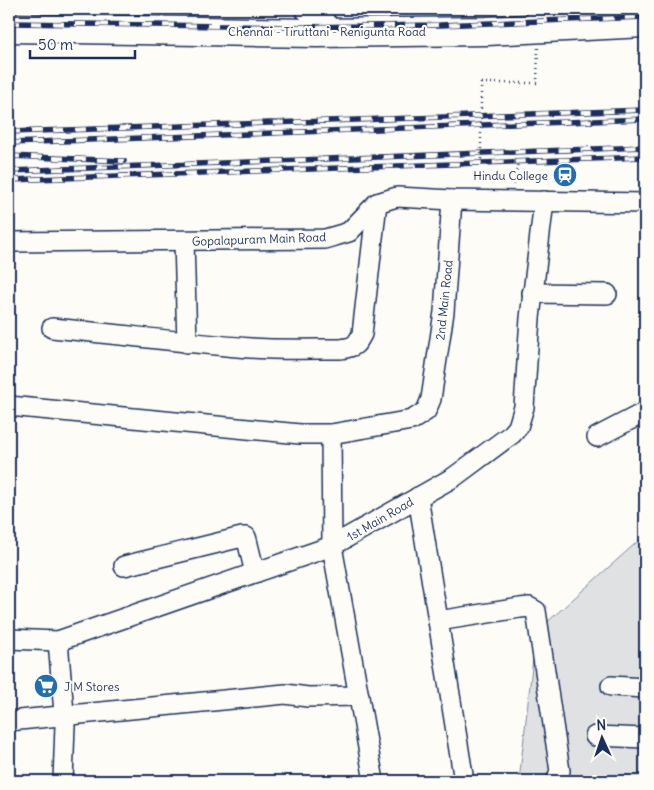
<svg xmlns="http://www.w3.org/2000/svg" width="654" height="790" viewBox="0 0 654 790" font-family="Delius,sans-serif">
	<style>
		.green { fill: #e0e1e3; stroke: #7e88a0 }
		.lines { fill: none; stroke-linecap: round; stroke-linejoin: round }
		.minor-casing { stroke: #1b2f5e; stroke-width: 22 }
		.major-casing { stroke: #1b2f5e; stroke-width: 28 }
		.highway-casing { stroke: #1b2f5e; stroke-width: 31 }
		.path { stroke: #1b2f5e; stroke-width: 2.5; stroke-dasharray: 1 4; stroke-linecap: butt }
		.minor { stroke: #fdfcf7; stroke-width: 19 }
		.major { stroke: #fdfcf7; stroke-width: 24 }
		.highway { stroke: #fdfcf7; stroke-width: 28 }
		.rail-casing { stroke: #1b2f5e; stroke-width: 5.5 }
		.rail { stroke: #fdfcf7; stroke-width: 4; stroke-dasharray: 11; stroke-linecap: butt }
		.path-bridge { stroke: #1b2f5e; stroke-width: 2.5; stroke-dasharray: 1 4; stroke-linecap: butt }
		.labels { text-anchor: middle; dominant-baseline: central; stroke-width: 4.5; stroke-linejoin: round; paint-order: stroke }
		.street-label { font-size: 12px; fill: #1b2f5e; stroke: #fdfcf7 }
		.poi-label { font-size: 12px; fill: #1b2f5e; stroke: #fdfcf7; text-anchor: end }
	</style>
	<rect width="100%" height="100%" fill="#fdfcf7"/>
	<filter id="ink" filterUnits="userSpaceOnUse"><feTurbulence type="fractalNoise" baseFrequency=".02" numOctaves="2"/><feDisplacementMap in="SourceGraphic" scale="10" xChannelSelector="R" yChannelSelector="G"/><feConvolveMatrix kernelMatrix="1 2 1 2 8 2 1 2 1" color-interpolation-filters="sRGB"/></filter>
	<g filter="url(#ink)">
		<polygon class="green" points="645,535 645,781 519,781 536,632"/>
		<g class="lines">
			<g class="minor-casing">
				<g id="minor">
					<polyline points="536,9 539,28"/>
					<polyline points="184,241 187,343"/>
					<polyline points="9,242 325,239 349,232 377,203 397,197 452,200 645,203"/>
					<polyline points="532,293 607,294"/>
					<path d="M52,328C118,334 184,343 250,348C280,350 311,349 341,349C354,347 356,346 362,334L377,203"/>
					<polyline points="9,406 300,434 331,434 412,420 426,411 431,399 444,312 452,200"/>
					<polyline points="331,434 332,546 374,781"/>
					<polyline points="597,437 645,412"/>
					<polyline points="418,497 464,781"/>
					<polyline points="124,566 242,537 246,537 247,540 255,573"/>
					<polyline points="438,621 520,608 529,607 536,611 560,771 556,781"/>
					<polyline points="9,639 58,641 332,546 454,477 512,434 518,427 524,407 530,318 544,201"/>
					<polyline points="58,641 65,725 63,781"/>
					<polyline points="611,686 645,688"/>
					<polyline points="9,721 285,694 308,697 359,696"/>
					<polyline points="595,736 645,738"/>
				</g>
			</g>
			<g class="major-casing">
				<polyline id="major" points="308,9 317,15 331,33"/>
			</g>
			<g class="highway-casing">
				<polyline id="highway" points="9,28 317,33 487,31 645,23"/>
			</g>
			<g class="path">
				<polyline points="481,83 537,83 538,47"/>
				<polyline points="481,161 518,162 514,185"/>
			</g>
			<use href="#minor" class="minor"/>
			<use href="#major" class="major"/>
			<use href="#highway" class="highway"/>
			<g class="rail-casing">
				<g id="rail">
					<polyline points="9,23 295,27 440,25 645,17"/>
					<polyline points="9,132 645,110"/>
					<polyline points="9,143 645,119"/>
					<polyline points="9,156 124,161"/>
					<polyline points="9,171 645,147"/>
					<polyline points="9,180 645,157"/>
				</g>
			</g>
			<use href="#rail" class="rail"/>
			<polyline class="path-bridge" points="481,83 481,161"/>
		</g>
	</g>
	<defs>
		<g id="station-disc" transform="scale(1.25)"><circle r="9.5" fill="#1f6fb2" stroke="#fdfcf7"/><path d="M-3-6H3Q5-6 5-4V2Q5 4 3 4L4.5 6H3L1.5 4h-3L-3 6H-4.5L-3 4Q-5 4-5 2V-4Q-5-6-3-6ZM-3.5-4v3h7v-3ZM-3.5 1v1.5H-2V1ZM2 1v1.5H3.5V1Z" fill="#fff"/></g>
		<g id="supermarket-disc" transform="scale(1.25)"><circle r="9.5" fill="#1f6fb2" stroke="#fdfcf7"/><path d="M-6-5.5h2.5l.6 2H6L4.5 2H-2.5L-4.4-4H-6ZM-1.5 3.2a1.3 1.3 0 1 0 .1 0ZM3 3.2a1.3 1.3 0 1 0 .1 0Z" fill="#fff"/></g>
	</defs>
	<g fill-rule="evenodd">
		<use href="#station-disc" x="565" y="175"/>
		<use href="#supermarket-disc" x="46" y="686"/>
	</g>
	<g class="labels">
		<g class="street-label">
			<text x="327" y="31">Chennai - Tiruttani - Renigunta Road</text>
			<text transform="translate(259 239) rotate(-2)">Gopalapuram Main Road</text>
			<text transform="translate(444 300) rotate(-84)">2nd Main Road</text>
			<text transform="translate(380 519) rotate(-30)">1st Main Road</text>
		</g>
		<g class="poi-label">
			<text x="548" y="175">Hindu College</text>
			<text x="64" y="686" text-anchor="start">J M Stores</text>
		</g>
	</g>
	<rect width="654" height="790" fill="none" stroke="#fdfcf7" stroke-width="30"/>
	<rect x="15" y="15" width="624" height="760" fill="none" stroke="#1b2f5e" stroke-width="2" filter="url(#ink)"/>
	<g transform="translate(602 738) rotate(357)" stroke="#fdfcf7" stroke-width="4" paint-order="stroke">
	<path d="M0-4L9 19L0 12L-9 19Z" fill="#1b2f5e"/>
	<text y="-8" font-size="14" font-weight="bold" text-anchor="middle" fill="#1b2f5e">N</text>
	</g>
	<path d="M30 50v8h105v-8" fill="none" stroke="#1b2f5e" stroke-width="2.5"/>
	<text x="38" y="50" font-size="15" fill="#1b2f5e" stroke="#fdfcf7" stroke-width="4" paint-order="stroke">50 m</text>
</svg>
